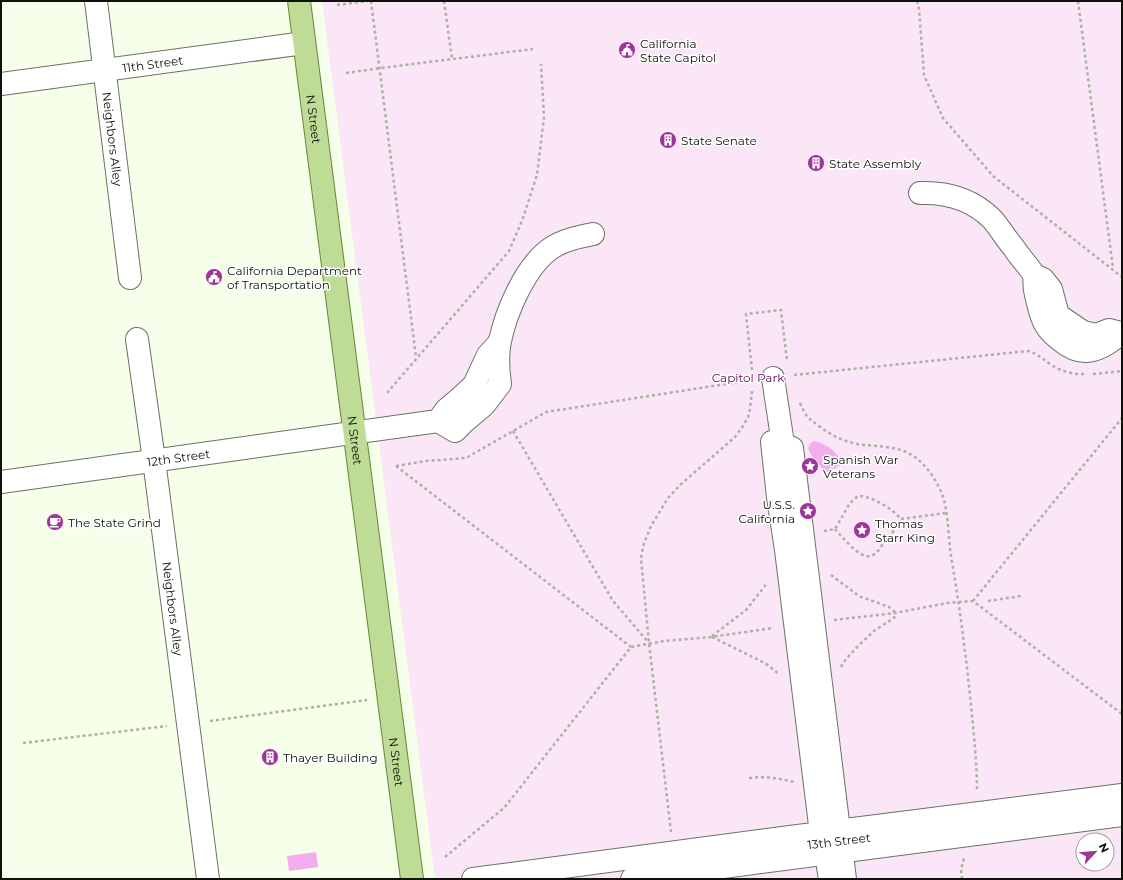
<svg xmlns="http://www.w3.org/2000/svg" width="1123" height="880" viewBox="0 0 1123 880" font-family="Montserrat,sans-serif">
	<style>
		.green { fill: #fae6f7; fill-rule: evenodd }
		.water { fill: #f3adec }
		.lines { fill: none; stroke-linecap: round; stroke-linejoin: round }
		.minor-casing { stroke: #6a7361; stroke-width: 24 }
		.major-casing { stroke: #658637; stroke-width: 24 }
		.path { stroke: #aab2a1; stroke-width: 2.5; stroke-dasharray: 3 3; stroke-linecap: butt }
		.minor { stroke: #fff; stroke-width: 22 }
		.major { stroke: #bedc95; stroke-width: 22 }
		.labels { text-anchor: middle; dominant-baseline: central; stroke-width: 3; stroke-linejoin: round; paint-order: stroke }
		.poi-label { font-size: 12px; fill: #0f120b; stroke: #fff; text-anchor: start }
		.street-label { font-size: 12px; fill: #0f120b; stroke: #fff }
		.park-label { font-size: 12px; fill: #5d0a5a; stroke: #fff }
	</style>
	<rect width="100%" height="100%" fill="#f5ffea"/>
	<path class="green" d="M322,1H1122V879H435ZM1083,840H1107V864H1083Z"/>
	<g class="water">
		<path d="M814,441C826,444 837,451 842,463L836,468L826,472C819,465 811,457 808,448L810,444Z"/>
		<polygon points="316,852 318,867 289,871 287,856"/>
	</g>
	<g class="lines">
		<g class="minor-casing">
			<g id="minor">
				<path id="s1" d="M96,1L130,278"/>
				<path id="s2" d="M1,84L304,43"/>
				<path d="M920,193C947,192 972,199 992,219C1000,228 1006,239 1014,248C1018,255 1031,269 1034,275C1035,280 1034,286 1035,290C1037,299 1039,309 1042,317C1045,327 1052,334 1060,340C1084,360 1100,350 1122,333"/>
				<polyline points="1034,275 1043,279 1051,289 1058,315 1083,332 1096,335 1109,330 1121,333"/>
				<path id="s3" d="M137,339L154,460L208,879"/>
				<polyline points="773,378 785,457"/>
				<polyline points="438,421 446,410 459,399 474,385 488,355 499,343"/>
				<path id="s4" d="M1,482L438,421L455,431L465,421L484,405L500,384C498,370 497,355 500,341C506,312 525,267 550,249C563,240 578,237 593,234"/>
				<polyline points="473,879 790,837 1122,795"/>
				<polyline points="632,879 1122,815"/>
				<polyline points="830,879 826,854 821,833 786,550 778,497 772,442 783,444 792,448 845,879"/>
			</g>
		</g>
		<g class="major-casing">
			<g id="major">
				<path id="s5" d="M299,1L412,879"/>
			</g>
		</g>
		<g class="path">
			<polyline points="371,1 416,357"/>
			<polyline points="444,1 452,59"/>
			<polyline points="917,1 919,9 924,75 943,118 993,176 1122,277"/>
			<polyline points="1078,1 1113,268"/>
			<polyline points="337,5 367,1"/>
			<polyline points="346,73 381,68 533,49"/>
			<polyline points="287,284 301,282"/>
			<polyline points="752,370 746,314 781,310 787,361"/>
			<polyline points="1093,374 1122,371"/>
			<path d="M794,375L1028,351C1038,354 1044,360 1053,366C1061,371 1075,375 1084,374"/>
			<polyline points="387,393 509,251 522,221 537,175 544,117 541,64"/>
			<path d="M800,403C806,417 808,418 819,426C830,435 843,441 857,444C876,447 899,445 915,457C927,466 938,482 943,497C949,516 948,537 951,556C959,602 965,648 970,695C973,727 977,759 977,791"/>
			<polyline points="513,431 613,601 649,643"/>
			<polyline points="396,466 426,461 466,458 546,412 752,380"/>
			<polyline points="396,466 631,647"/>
			<polyline points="901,519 946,513"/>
			<path d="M835,529C841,536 860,559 870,556C877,555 881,546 885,541C891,534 898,527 901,519"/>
			<path d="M824,531L835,529L850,503L858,496C870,495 893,509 901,519"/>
			<polyline points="831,575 859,596 889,607 895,612"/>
			<polyline points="973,601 1122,418"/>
			<polyline points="988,601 1021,596"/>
			<polyline points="834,620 895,613 947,603 973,601 1122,714"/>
			<polyline points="712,636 746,610 768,582"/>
			<polyline points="712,637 765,663 779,674"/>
			<polyline points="841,667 846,659 859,645 874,631 894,618 895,613"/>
			<polyline points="210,721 367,700"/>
			<polyline points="23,743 167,726"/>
			<path d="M749,778C765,776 778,778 794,782"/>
			<polyline points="671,832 649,643 641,558 644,543 651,526 668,498 680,485 735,437 743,426 748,417 750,409 752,391"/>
			<polyline points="445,857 504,808 631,647 664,641 711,637 773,628"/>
			<polyline points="962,879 961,870 964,858"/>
		</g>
		<use href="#minor" class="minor"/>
		<use href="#major" class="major"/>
	</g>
	<defs>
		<g id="civic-disc" transform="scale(0.9)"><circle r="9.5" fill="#9e3598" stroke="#fff"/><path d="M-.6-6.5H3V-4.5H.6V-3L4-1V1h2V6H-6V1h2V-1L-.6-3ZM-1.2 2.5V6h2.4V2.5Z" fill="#fff"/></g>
		<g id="building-disc" transform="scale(0.9)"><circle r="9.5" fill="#9e3598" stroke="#fff"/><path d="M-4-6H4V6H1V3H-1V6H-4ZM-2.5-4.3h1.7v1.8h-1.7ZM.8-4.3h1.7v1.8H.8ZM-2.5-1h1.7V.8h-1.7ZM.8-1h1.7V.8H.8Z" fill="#fff"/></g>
		<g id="sight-disc" transform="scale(0.9)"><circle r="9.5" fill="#9e3598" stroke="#fff"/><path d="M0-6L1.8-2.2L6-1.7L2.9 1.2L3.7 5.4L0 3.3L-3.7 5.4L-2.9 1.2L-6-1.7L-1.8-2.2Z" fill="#fff"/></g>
		<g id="cafe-disc" transform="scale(0.9)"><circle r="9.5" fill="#9e3598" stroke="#fff"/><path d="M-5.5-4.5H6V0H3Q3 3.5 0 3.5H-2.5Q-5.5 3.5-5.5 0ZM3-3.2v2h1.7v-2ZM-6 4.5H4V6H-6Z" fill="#fff"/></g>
	</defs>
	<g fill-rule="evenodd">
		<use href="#civic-disc" x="627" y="50"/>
		<use href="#building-disc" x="668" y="140"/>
		<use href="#building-disc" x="816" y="163"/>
		<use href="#civic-disc" x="214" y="277"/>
		<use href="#sight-disc" x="810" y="466"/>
		<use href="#sight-disc" x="808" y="511"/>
		<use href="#cafe-disc" x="55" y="522"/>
		<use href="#sight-disc" x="862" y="530"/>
		<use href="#building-disc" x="270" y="757"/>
	</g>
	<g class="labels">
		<g class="poi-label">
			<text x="640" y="43">California<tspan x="640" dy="14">State Capitol</tspan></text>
			<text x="681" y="140">State Senate</text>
			<text x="829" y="163">State Assembly</text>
			<text x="227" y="270">California Department<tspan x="227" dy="14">of Transportation</tspan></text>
			<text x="823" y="459">Spanish War<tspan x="823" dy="14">Veterans</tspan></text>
			<text x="795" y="504" text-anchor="end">U.S.S.<tspan x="795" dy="14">California</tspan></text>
			<text x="68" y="522">The State Grind</text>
			<text x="875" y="523">Thomas<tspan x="875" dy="14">Starr King</tspan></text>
			<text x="283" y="757">Thayer Building</text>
		</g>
		<g class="street-label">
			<text stroke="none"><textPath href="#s2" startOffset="153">11th Street</textPath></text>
			<text stroke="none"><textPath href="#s5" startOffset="119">N Street</textPath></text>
			<text stroke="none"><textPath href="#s1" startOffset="139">Neighbors Alley</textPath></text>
			<text stroke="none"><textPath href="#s5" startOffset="443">N Street</textPath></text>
			<text stroke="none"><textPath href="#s4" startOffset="179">12th Street</textPath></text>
			<text stroke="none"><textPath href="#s3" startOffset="272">Neighbors Alley</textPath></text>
			<text stroke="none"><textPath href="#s5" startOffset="767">N Street</textPath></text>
			<text transform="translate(839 841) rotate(-7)">13th Street</text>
		</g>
		<g class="park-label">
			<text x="748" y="377">Capitol Park</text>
		</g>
	</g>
	<rect width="1123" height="880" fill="none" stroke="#0f120b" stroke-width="4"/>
	<g transform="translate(1095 852) rotate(64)"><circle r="19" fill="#ffffff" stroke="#9fa09d"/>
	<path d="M0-3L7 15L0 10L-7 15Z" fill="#9e3598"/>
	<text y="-6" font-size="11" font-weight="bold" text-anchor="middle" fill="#0f120b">N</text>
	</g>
</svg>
